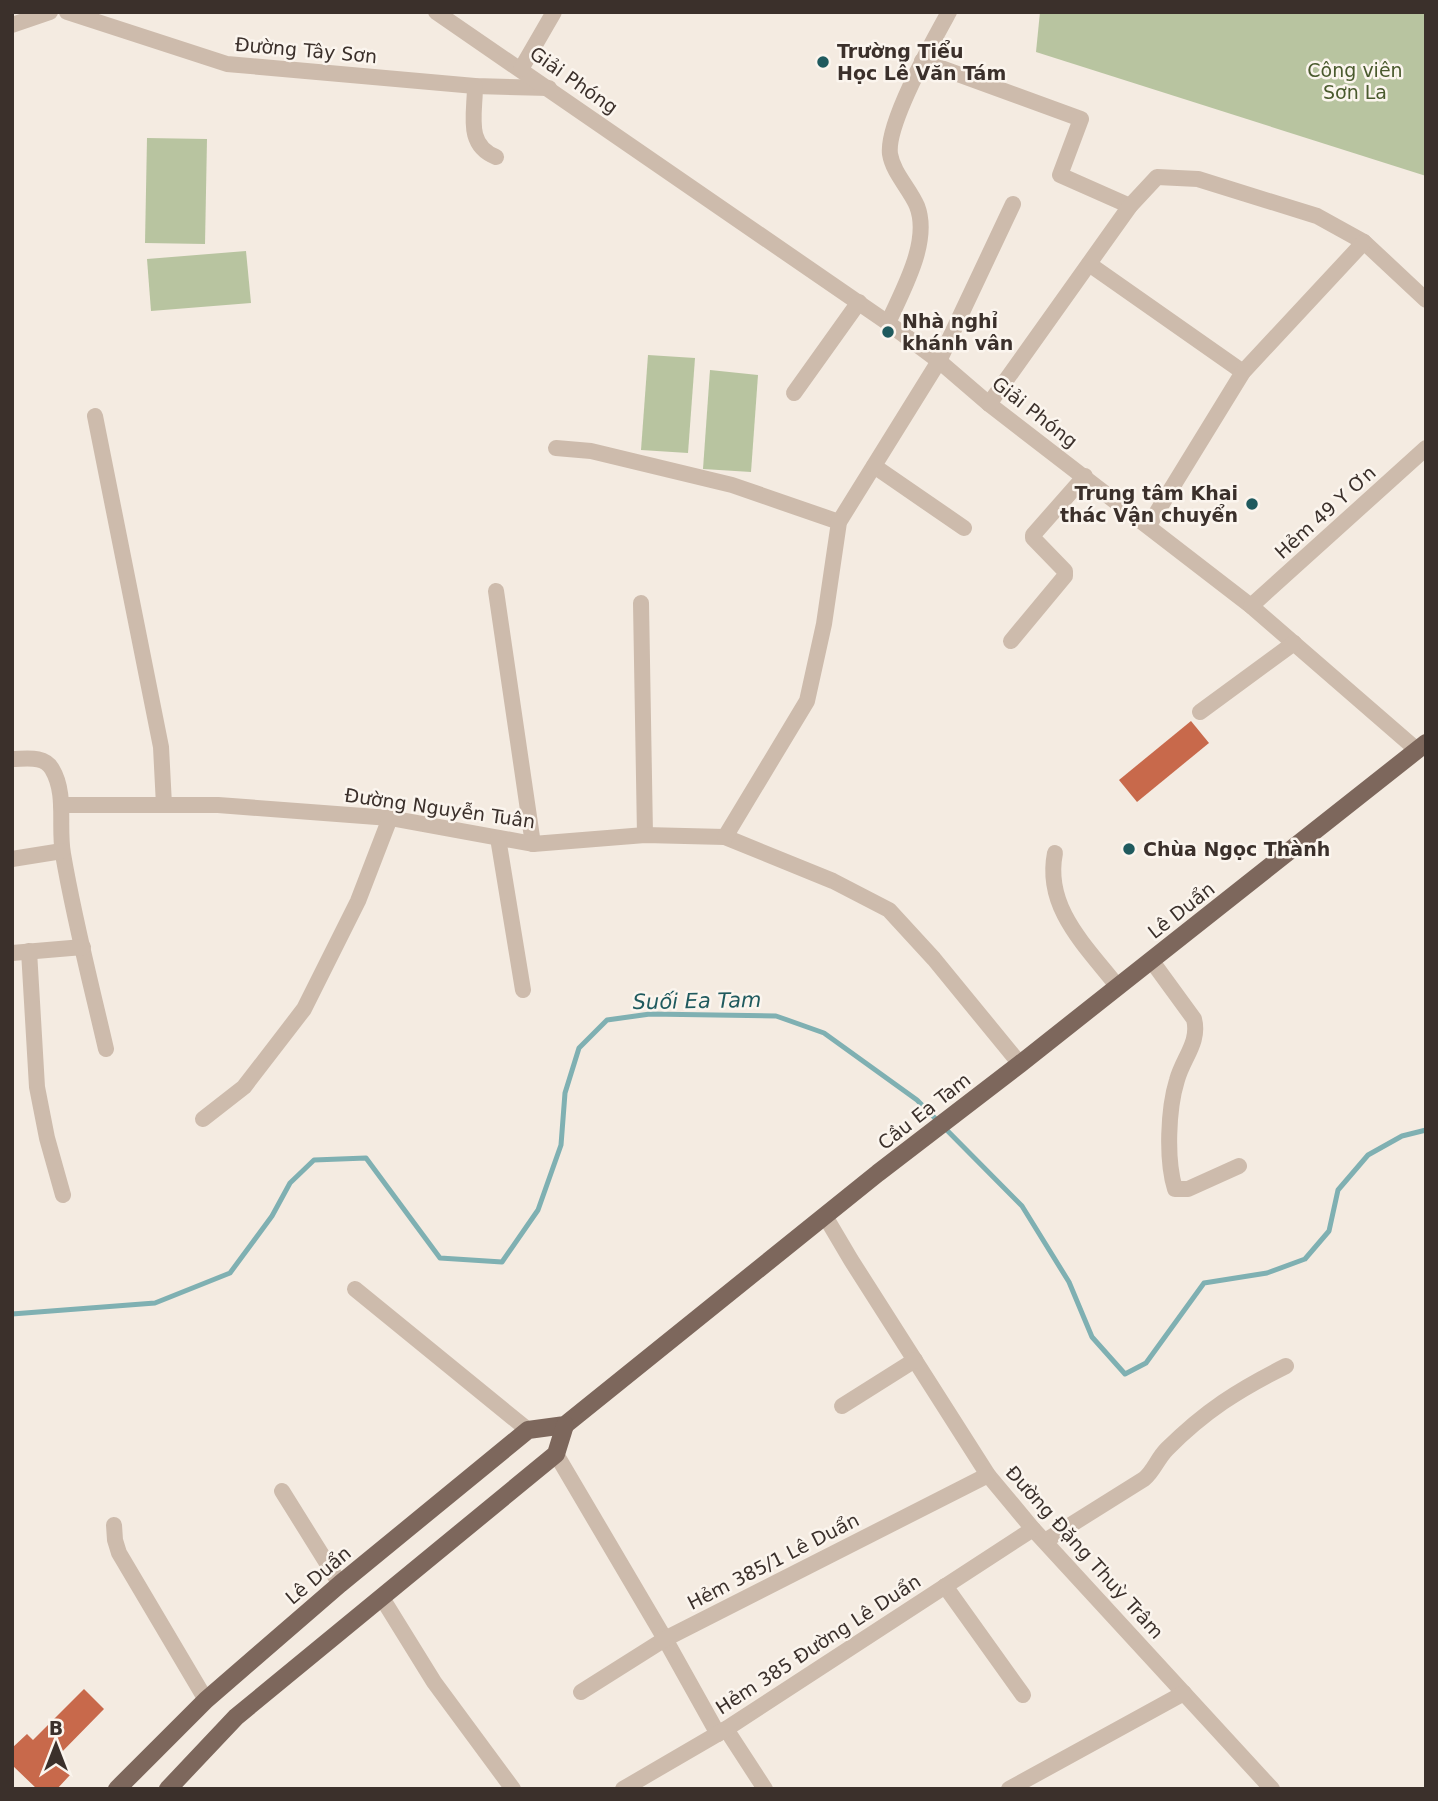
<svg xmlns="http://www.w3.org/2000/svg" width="1438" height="1801" viewBox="0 0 1438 1801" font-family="'DejaVu Sans',sans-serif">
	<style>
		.green { fill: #b8c4a0 }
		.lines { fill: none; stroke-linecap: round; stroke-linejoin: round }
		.stream { stroke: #7fb0b2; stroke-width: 5 }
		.building { fill: #c8694b }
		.minor { stroke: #cdbbac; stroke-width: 16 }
		.major { stroke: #7d675c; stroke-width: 18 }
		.poi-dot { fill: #1f5a5e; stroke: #fbf5ee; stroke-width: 2.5 }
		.labels { text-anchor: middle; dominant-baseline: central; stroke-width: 5; stroke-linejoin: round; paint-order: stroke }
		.street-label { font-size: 19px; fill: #3b302b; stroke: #fbf5ee }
		.poi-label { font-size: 19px; font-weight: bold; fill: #3b302b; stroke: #fbf5ee; text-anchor: start }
		.park-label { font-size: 19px; fill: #4a5a2e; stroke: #fbf5ee }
		.water-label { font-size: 21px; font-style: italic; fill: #1f5a5e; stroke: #fbf5ee }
	</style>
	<rect width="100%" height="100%" fill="#f4ebe1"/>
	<g class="green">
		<polygon points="1040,12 1426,12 1426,176 1036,52"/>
		<polygon points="147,138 207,139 205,244 145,243"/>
		<polygon points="246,251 251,303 151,311 147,259"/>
		<polygon points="648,355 695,358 688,453 641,450"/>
		<polygon points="710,370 758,375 751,472 703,469"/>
	</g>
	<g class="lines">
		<polyline class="stream" points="12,1314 155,1303 230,1273 272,1216 290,1183 314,1160 366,1158 440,1258 502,1262 538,1210 561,1145 565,1093 579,1048 607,1020 650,1014 776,1016 824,1033 917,1100 1022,1206 1069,1282 1092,1337 1125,1374 1146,1363 1204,1283 1267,1273 1305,1259 1329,1231 1338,1190 1368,1155 1402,1136 1426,1130"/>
	</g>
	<g class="building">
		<polygon points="1191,721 1209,743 1137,802 1119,780"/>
		<polygon points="84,1689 104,1709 54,1760 70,1775 57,1789 37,1789 12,1765 12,1748 27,1734 33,1740"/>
	</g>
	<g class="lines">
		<g class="minor">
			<polyline points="67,12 227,64 475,86 549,88"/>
			<polyline points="436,12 888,323 939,361 989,404 1251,606 1417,750"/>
			<polyline points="12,25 50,12"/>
			<polyline points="922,61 1081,119 1060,175 1130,206"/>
			<polyline points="521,69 554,12"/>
			<path d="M475,86C475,114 465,145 496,157"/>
			<polyline points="1089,264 1243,372"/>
			<path d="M888,323C902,291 931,242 917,206C910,189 893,173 890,154C886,124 933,41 949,12"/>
			<polyline points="794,393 859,302"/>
			<polyline points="989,404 1130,206 1157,177 1198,179 1317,216 1364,242 1426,300"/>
			<polyline points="95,416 161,747 164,805"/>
			<polyline points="556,448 591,451 732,485 839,522"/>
			<polyline points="874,466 964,528"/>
			<polyline points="1149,525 1243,372 1364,242"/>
			<polyline points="496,591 533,844"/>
			<polyline points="641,603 645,835"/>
			<polyline points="1251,606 1426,448"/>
			<polyline points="1011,641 1065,576 1065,571 1033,538 1033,535 1085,476"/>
			<polyline points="1200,712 1294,643"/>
			<path d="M12,759C26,759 44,755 52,769C67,794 58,826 63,854C74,919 91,984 106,1049"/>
			<polyline points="61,805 218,805 390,818 533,844 645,835 725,837 833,881 889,910 934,959 1020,1064"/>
			<polyline points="725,837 807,701 824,624 839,522 939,361 1013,204"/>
			<polyline points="498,838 523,990"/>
			<path d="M1055,853C1044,908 1086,946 1118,987"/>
			<polyline points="12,859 62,851"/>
			<polyline points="29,951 37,1087 47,1138 63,1195"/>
			<polyline points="12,953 83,947"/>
			<path d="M1151,960L1194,1019C1200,1042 1183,1058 1177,1080C1168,1109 1166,1160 1175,1189H1188L1239,1166"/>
			<polyline points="203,1119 244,1087 304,1009 358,901 390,818"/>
			<polyline points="825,1216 851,1260 988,1475 1033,1529 1272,1789"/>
			<polyline points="355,1289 528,1430"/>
			<polyline points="842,1406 915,1360"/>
			<polyline points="556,1454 665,1639 718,1734"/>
			<polyline points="282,1491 340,1584"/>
			<polyline points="114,1525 115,1540 119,1553 206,1700"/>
			<path d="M1045,1541L1144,1479C1154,1471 1157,1459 1167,1449C1205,1411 1238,1390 1286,1366"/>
			<polyline points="945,1586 1023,1695"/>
			<polyline points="382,1598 434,1682 513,1789"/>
			<polyline points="581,1692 665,1639 988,1475"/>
			<polyline points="726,1729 765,1789"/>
			<polyline points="623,1789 726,1729 1033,1529"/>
			<polyline points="1009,1789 1184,1693"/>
		</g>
		<g class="major">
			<polyline points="117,1789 206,1700 340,1584 528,1430 565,1425 878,1173 1020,1064 1426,743"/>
			<polyline points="168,1789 236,1717 556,1454 565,1425"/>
		</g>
	</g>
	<g class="poi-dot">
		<circle cx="823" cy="62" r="7"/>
		<circle cx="888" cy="332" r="7"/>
		<circle cx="1252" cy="504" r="7"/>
		<circle cx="1129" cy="849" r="7"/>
	</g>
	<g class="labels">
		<g class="street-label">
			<text transform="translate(306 50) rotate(5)">Đường Tây Sơn</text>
			<text transform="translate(574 80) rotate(35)">Giải Phóng</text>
			<text transform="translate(1035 412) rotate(38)">Giải Phóng</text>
			<text transform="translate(1325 512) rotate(-42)">Hẻm 49 Y Ơn</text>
			<text transform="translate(440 808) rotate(8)">Đường Nguyễn Tuân</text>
			<text transform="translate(1181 910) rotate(-38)">Lê Duẩn</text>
			<text transform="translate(924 1111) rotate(-38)">Cầu Ea Tam</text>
			<text transform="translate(1085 1552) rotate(48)">Đường Đặng Thuỳ Trâm</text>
			<text transform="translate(773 1561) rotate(-27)">Hẻm 385/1 Lê Duẩn</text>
			<text transform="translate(318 1575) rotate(-40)">Lê Duẩn</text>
			<text transform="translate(818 1644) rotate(-33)">Hẻm 385 Đường Lê Duẩn</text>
		</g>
		<g class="poi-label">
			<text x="837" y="51">Trường Tiểu<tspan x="837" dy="22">Học Lê Văn Tám</tspan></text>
			<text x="902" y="321">Nhà nghỉ<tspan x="902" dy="22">khánh vân</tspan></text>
			<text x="1238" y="493" text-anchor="end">Trung tâm Khai<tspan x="1238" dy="22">thác Vận chuyển</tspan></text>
			<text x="1143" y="849">Chùa Ngọc Thành</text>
		</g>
		<g class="park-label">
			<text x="1355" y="70">Công viên<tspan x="1355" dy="22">Sơn La</tspan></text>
		</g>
		<g class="water-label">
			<text transform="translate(697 1001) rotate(-1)">Suối Ea Tam</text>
		</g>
	</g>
	<rect width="1438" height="1801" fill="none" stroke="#3b302b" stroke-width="28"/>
	<g transform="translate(56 1745)" stroke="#fbf5ee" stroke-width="5" paint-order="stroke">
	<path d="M0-5L12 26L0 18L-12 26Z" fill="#3b302b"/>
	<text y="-10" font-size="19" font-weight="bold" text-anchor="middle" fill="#3b302b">B</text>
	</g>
</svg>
